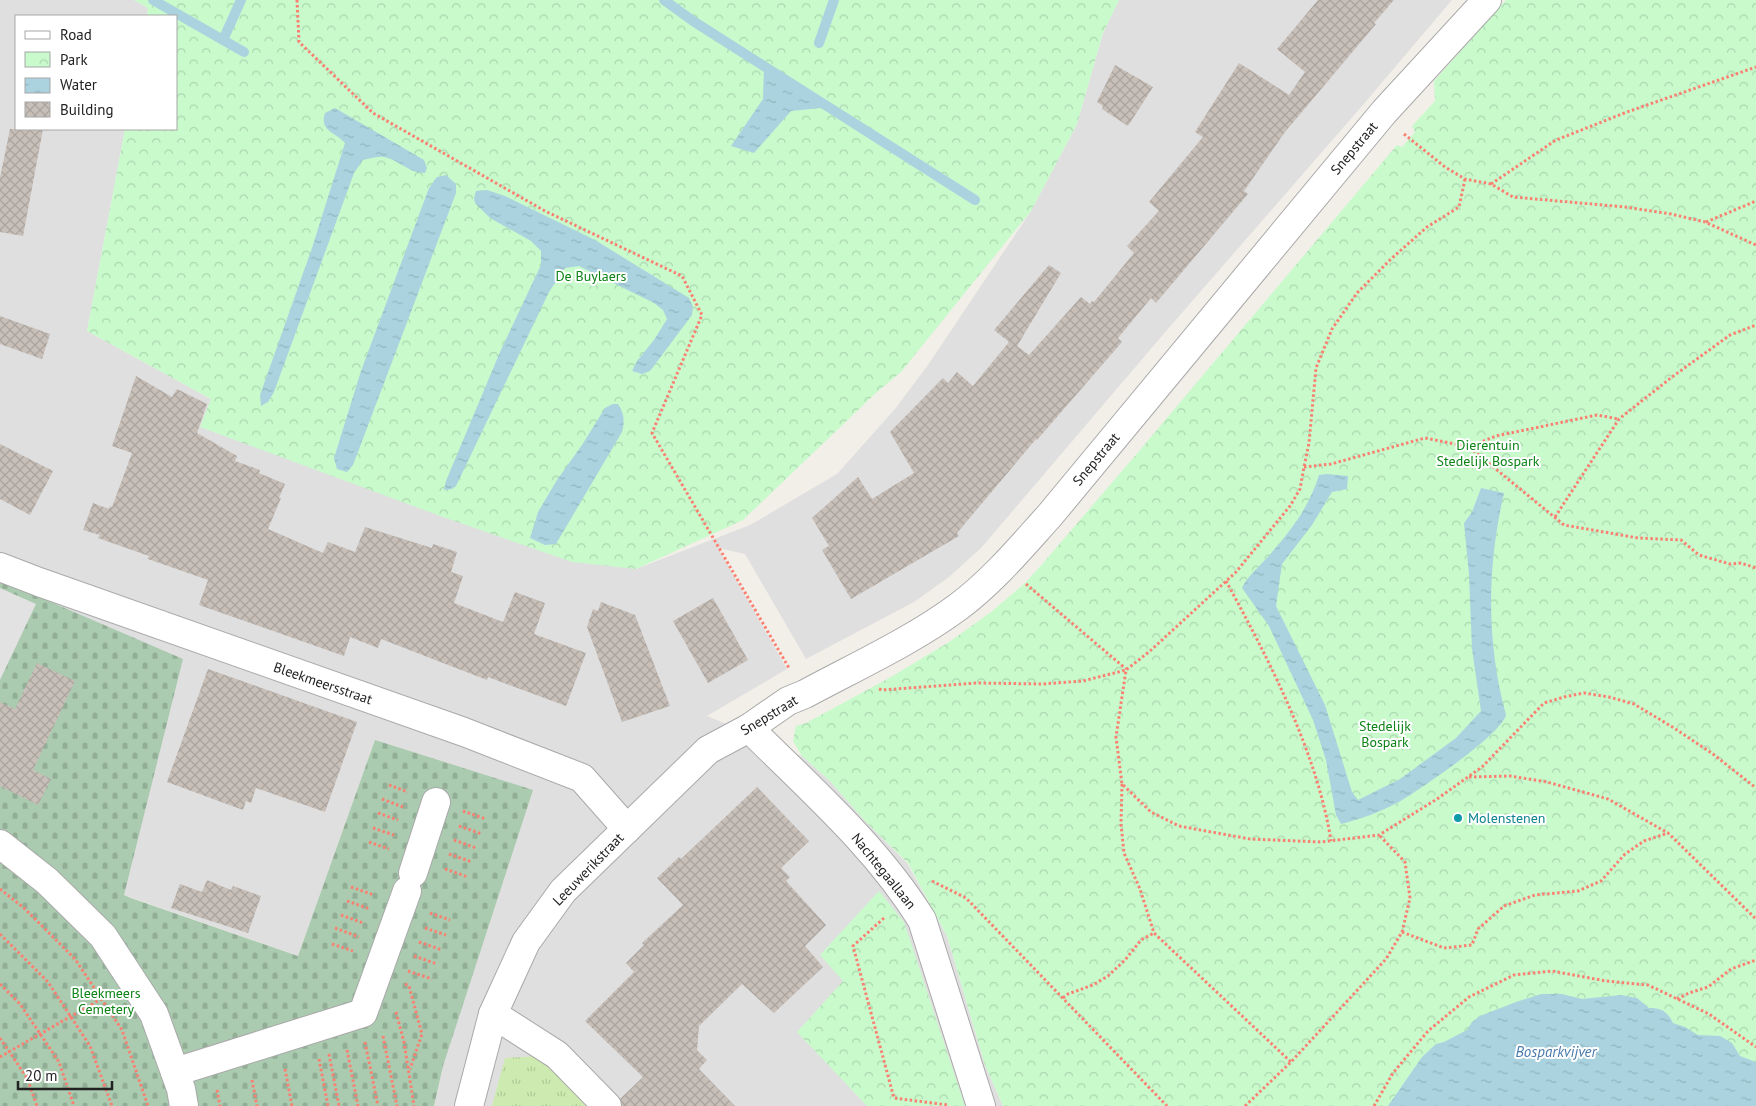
<svg xmlns="http://www.w3.org/2000/svg" width="1756" height="1106" viewBox="0 0 1756 1106" font-family="'PT Sans',sans-serif">
	<style>
		.residential { fill: #e0dfdf }
		.grass { fill: url(#grass-tufts) }
		.cemetery { fill: url(#cemetery-stones) }
		.park { fill: url(#park-crowns) }
		.parking { fill: #e2e2e2 }
		.water { fill: url(#water-ripples) }
		.lines { fill: none; stroke-linecap: round; stroke-linejoin: round }
		.stream { stroke: #aad3df; stroke-width: 10 }
		.building { fill: url(#building-cross-hatch) }
		.minor-casing { stroke: #a9a9a9; stroke-width: 30 }
		.path { stroke: #fa8072; stroke-width: 3; stroke-dasharray: 2.5 2.5; stroke-linecap: butt }
		.minor { stroke: #fff; stroke-width: 28 }
		.culture-dot { fill: #0f9aa8; stroke: #fff; stroke-width: 2 }
		.labels { text-anchor: middle; dominant-baseline: central; stroke-width: 4; stroke-linejoin: round; paint-order: stroke }
		.street-label { font-size: 14px; fill: #222; stroke: #fff }
		.park-label { font-size: 14px; fill: #0c8416; stroke: #fff }
		.culture-label { font-size: 14px; fill: #0d838f; stroke: #fff; text-anchor: start }
		.water-label { font-size: 15px; font-style: italic; fill: #4a7aab; stroke: #fff }
	</style>
	<defs>
		<pattern id="grass-tufts" width="24" height="20" patternUnits="userSpaceOnUse" patternTransform="scale(1.25)"><rect width="24" height="20" fill="#cdebb0"/><path d="M3 7l-1-3M5 7V3M7 7l1-3M15 17l-1-3M17 17v-4M19 17l1-3" fill="none" stroke="#b0c997"/></pattern>
		<pattern id="cemetery-stones" width="16" height="16" patternUnits="userSpaceOnUse" patternTransform="scale(1.25)"><rect width="16" height="16" fill="#aacbaf"/><path d="M2 7V4a2 2 0 0 1 4 0v3zM10 15v-3a2 2 0 0 1 4 0v3z" fill="#92ae96"/></pattern>
		<pattern id="park-crowns" width="20" height="18" patternUnits="userSpaceOnUse" patternTransform="scale(1.25)"><rect width="20" height="18" fill="#c8facc"/><path d="M2 6a3 3 0 1 1 6 0M12 15a3 3 0 1 1 6 0" fill="none" stroke="#acd6af"/></pattern>
		<pattern id="water-ripples" width="26" height="14" patternUnits="userSpaceOnUse" patternTransform="scale(1.25)"><rect width="26" height="14" fill="#aad3df"/><path d="M2 4q2-2 4 0t4 0M15 11q2-2 4 0t4 0" fill="none" stroke="#92b5bf"/></pattern>
		<pattern id="building-cross-hatch" width="8" height="8" patternUnits="userSpaceOnUse" patternTransform="scale(1.25)"><rect width="8" height="8" fill="#c7bfb8"/><path d="M0 0l8 8M0 8l8-8" fill="none" stroke="#aba49e"/></pattern>
	</defs>
	<rect width="100%" height="100%" fill="#f2efe9"/>
	<polygon class="residential" points="0,0 134,0 148,8 147,16 16,16 16,129 125,129 87,331 211,399 201,427 636,569 750,525 837,474 895,409 928,365 1031,211 1077,124 1103,33 1119,0 1452,0 1362,106 1167,330 1022,500 981,548 949,577 914,602 806,659 745,554 718,548 787,669 707,716 802,756 830,781 865,821 907,863 947,936 985,1065 1003,1106 434,1106 443,1066 375,740 298,956 124,895 0,580"/>
	<polygon class="grass" points="540,1056 586,1106 492,1106 505,1058"/>
	<polygon class="cemetery" points="0,580 183,659 124,895 131,898 298,956 375,740 533,790 443,1066 434,1106 0,1106"/>
	<g class="park">
		<polygon points="134,0 1119,0 1103,33 1077,124 1031,211 901,372 878,391 743,520 636,569 572,562 443,517 200,427 211,399 87,331 125,129 176,129 176,16 147,16 148,8"/>
		<polygon points="1506,0 1756,0 1756,1106 1003,1106 985,1065 947,936 908,863 865,821 830,781 802,756 793,741 796,726 806,723 891,677 949,642 991,612 1025,583 1044,562 1134,457 1397,145 1402,147 1415,132 1412,126 1435,101 1434,81"/>
		<polygon points="879,891 904,922 965,1106 867,1106 797,1032 843,981 820,955"/>
	</g>
	<polygon class="parking" points="0,588 36,604 0,680"/>
	<g class="water">
		<polygon points="764,66 830,107 791,111 754,153 731,146 763,99"/>
		<path d="M335,108L424,160L427,168L425,173C409,173 399,160 384,157C377,156 369,159 363,160L354,173L274,392L268,402L261,406L260,395L312,248L345,143C335,132 319,131 325,113Z"/>
		<polygon points="446,175 456,184 456,193 353,465 347,472 337,469 334,458 361,371 429,188 437,177"/>
		<polygon points="487,190 505,196 595,240 689,298 693,307 692,315 650,371 642,374 632,371 637,361 654,340 667,319 663,310 654,303 579,266 565,268 549,292 456,486 452,489 444,490 446,481 500,352 541,265 541,251 531,241 490,218 475,203 474,198 476,191"/>
		<path d="M613,404H618C624,413 625,421 622,432L556,544L545,545L530,538L538,512L557,480L582,445L605,408Z"/>
		<path d="M1327,474L1348,476L1347,489L1332,492L1312,525L1282,564L1276,606L1325,705L1352,792L1358,800L1400,779L1456,738L1481,711L1472,649L1469,574L1464,523L1472,512L1481,488L1504,493C1487,566 1486,642 1506,715C1501,735 1419,790 1399,802C1380,812 1361,819 1341,824L1336,815L1326,760L1313,720L1269,626L1242,588C1247,577 1256,570 1264,561C1288,535 1309,508 1319,475Z"/>
		<path d="M1541,994H1562L1582,999L1621,995L1637,998L1649,1008C1661,1007 1668,1012 1673,1023L1685,1027L1698,1035L1720,1036L1732,1043L1740,1056L1756,1062V1106H1388L1422,1057L1436,1044L1444,1042L1467,1030L1472,1022L1480,1016L1516,1002Z"/>
	</g>
	<g class="lines">
		<g class="stream">
			<polyline points="153,0 244,52"/>
			<polyline points="664,0 693,21 975,200"/>
			<polyline points="223,40 241,0"/>
			<polyline points="819,43 834,0"/>
		</g>
	</g>
	<g class="building">
		<polygon points="1318,0 1394,0 1374,23 1376,24 1285,132 1244,191 1248,194 1156,303 1151,298 1118,338 1122,342 1056,418 1037,440 1036,439 957,533 959,536 851,599 822,550 829,546 812,518 858,477 872,499 914,473 890,432 943,378 948,383 957,372 973,386 1009,342 994,330 1049,265 1061,273 1017,346 1029,355 1081,297 1090,304 1092,301 1094,302 1134,253 1127,246 1159,211 1149,202 1203,137 1195,132 1239,63 1289,95 1305,72 1277,49"/>
		<polygon points="1115,65 1153,87 1128,126 1102,109 1103,106 1097,102"/>
		<polygon points="10,129 43,129 23,236 0,232 0,178"/>
		<polygon points="0,316 50,334 42,359 0,344"/>
		<polygon points="136,376 172,397 177,389 207,404 197,433 237,456 235,461 260,470 259,473 285,484 279,498 281,498 268,529 323,553 328,542 355,552 365,527 432,548 433,544 457,552 451,572 463,576 454,603 503,622 515,592 545,603 534,634 586,653 566,706 488,677 487,680 381,639 378,648 350,637 344,656 199,605 208,580 148,559 149,556 98,538 100,535 83,530 93,503 109,509 110,506 112,507 132,453 112,446"/>
		<polygon points="0,444 53,471 30,515 0,499"/>
		<polygon points="713,598 748,660 708,683 673,621"/>
		<polygon points="601,602 635,615 670,706 622,722 587,627 593,609 598,611"/>
		<polygon points="37,663 75,681 33,770 51,779 38,805 0,786 0,702 15,709"/>
		<polygon points="208,669 357,722 325,812 256,788 251,803 246,801 243,810 167,782"/>
		<polygon points="757,787 809,841 781,868 790,877 786,881 826,925 805,946 823,967 774,1013 742,984 699,1026 697,1050 707,1060 699,1069 735,1106 622,1106 620,1099 643,1077 585,1021 634,972 626,963 644,945 642,943 683,905 657,878 679,857 681,859"/>
		<polygon points="207,880 231,890 233,886 261,896 248,933 171,908 180,884 202,892"/>
	</g>
	<g class="lines">
		<g class="minor-casing">
			<g id="minor">
				<polyline points="0,567 39,582 464,732 582,778 627,829"/>
				<path d="M749,728C810,789 876,846 922,920L981,1106"/>
				<polyline points="0,844 47,881 103,936 154,1014 181,1089 184,1106"/>
				<polyline points="413,873 436,802"/>
				<polyline points="493,1014 557,1055 607,1106"/>
				<polyline points="175,1072 363,1013 407,891"/>
				<path d="M469,1106L493,1014L526,942L563,891L708,750L749,728L788,701L805,694C855,667 912,641 958,607C993,581 1021,547 1050,515L1384,112L1487,0"/>
			</g>
		</g>
		<g class="path">
			<polyline points="297,0 299,42 373,113 545,211 682,276 702,315 652,433 789,668"/>
			<polyline points="1404,134 1445,167 1465,179 1491,184 1513,197 1625,207 1671,214 1705,222 1756,245"/>
			<polyline points="1465,179 1459,207 1427,227 1391,259 1357,293 1332,329 1316,368 1309,443 1304,467 1300,489 1290,506 1236,572 1150,651 1126,670 1116,737 1122,784 1151,812 1179,826 1206,831 1250,839 1321,842 1379,835 1437,799 1482,767 1544,703 1564,697 1584,693 1609,697 1634,704 1674,728 1713,754 1756,788"/>
			<polyline points="1491,184 1556,140 1627,112 1756,67"/>
			<polyline points="1706,222 1756,201"/>
			<polyline points="1469,447 1496,436 1597,415 1619,419"/>
			<polyline points="1304,467 1331,464 1425,438 1469,447 1564,525 1638,538 1681,540 1699,555 1730,564 1741,563 1756,568"/>
			<polyline points="1555,517 1619,419 1672,377 1730,335 1756,325"/>
			<path d="M1226,581C1269,660 1317,752 1331,841"/>
			<polyline points="1026,584 1126,669"/>
			<polyline points="879,689 882,690 977,683 1042,684 1083,681 1126,670"/>
			<polyline points="1469,777 1510,776 1547,782 1608,799 1668,833 1756,919"/>
			<polyline points="1122,784 1121,824 1124,853 1140,889 1154,933 1291,1062"/>
			<polyline points="389,785 408,792"/>
			<polyline points="382,799 403,807"/>
			<polyline points="463,811 486,819"/>
			<polyline points="378,813 398,820"/>
			<polyline points="459,826 482,834"/>
			<polyline points="373,828 394,835"/>
			<polyline points="454,840 476,848"/>
			<polyline points="369,842 389,849"/>
			<polyline points="449,854 472,862"/>
			<polyline points="445,869 468,877"/>
			<polyline points="932,881 966,898 1167,1106"/>
			<polyline points="351,887 374,895"/>
			<polyline points="0,889 24,908 75,959 122,1030 148,1106"/>
			<polyline points="347,901 370,909"/>
			<polyline points="430,913 450,920"/>
			<polyline points="341,915 363,923"/>
			<polyline points="884,918 853,946 894,1098 948,1105"/>
			<polyline points="335,928 359,937"/>
			<polyline points="425,928 446,935"/>
			<polyline points="1402,932 1444,948 1472,945 1478,929 1504,906 1535,895 1578,891 1601,881 1625,854 1644,841 1668,833"/>
			<polyline points="0,934 48,982 90,1046 112,1106"/>
			<polyline points="419,942 442,950"/>
			<polyline points="332,944 353,951"/>
			<polyline points="414,956 437,964"/>
			<polyline points="408,971 432,979"/>
			<polyline points="0,984 20,1004 59,1062 74,1106"/>
			<polyline points="405,984 409,986 422,1034 410,1069"/>
			<polyline points="1063,998 1068,994 1093,985 1108,976 1125,960 1141,940 1154,933"/>
			<polyline points="1677,999 1689,993 1708,987 1731,969 1756,960"/>
			<polyline points="396,1012 404,1042 414,1106"/>
			<polyline points="383,1036 397,1106"/>
			<polyline points="0,1038 27,1078 37,1106"/>
			<polyline points="365,1042 378,1106"/>
			<polyline points="347,1050 358,1106"/>
			<polyline points="329,1054 339,1106"/>
			<polyline points="0,1057 101,999"/>
			<polyline points="319,1059 328,1106"/>
			<polyline points="285,1069 292,1106"/>
			<polyline points="252,1080 257,1106"/>
			<polyline points="217,1090 220,1106"/>
			<polyline points="1245,1106 1291,1062 1386,959 1402,932 1410,898 1405,862 1379,835"/>
			<polyline points="1374,1106 1393,1073 1428,1031 1469,997 1514,975 1552,971 1606,981 1648,985 1709,1014 1756,1047"/>
		</g>
		<use href="#minor" class="minor"/>
	</g>
	<circle class="culture-dot" cx="1458" cy="818" r="5"/>
	<g class="labels">
		<g class="street-label">
			<text transform="translate(1354 148) rotate(-50)">Snepstraat</text>
			<text transform="translate(1096 459) rotate(-50)">Snepstraat</text>
			<text transform="translate(323 683) rotate(19)">Bleekmeersstraat</text>
			<text transform="translate(769 715) rotate(-31)">Snepstraat</text>
			<text transform="translate(588 869) rotate(-46)">Leeuwerikstraat</text>
			<text transform="translate(884 871) rotate(51)">Nachtegaallaan</text>
		</g>
		<g class="park-label">
			<text x="591" y="276">De Buylaers</text>
			<text x="1488" y="445">Dierentuin<tspan x="1488" dy="16">Stedelijk Bospark</tspan></text>
			<text x="1385" y="726">Stedelijk<tspan x="1385" dy="16">Bospark</tspan></text>
			<text x="106" y="993">Bleekmeers<tspan x="106" dy="16">Cemetery</tspan></text>
		</g>
		<g class="culture-label">
			<text x="1468" y="818">Molenstenen</text>
		</g>
		<g class="water-label">
			<text x="1556" y="1051">Bosparkvijver</text>
		</g>
	</g>
	<rect x="15" y="15" width="162" height="115" fill="#ffffff" stroke="#a7a7a7"/>
	<rect x="25" y="31" width="25" height="8" fill="#ffffff" stroke="#a7a7a7"/>
	<text x="60" y="40" font-size="15" fill="#222222">Road</text>
	<rect x="25" y="52" width="25" height="15" fill="url(#park-crowns)" stroke="#a7a7a7"/>
	<text x="60" y="65" font-size="15" fill="#222222">Park</text>
	<rect x="25" y="78" width="25" height="15" fill="url(#water-ripples)" stroke="#a7a7a7"/>
	<text x="60" y="90" font-size="15" fill="#222222">Water</text>
	<rect x="25" y="102" width="25" height="15" fill="url(#building-cross-hatch)" stroke="#a7a7a7"/>
	<text x="60" y="115" font-size="15" fill="#222222">Building</text>
	<path d="M18 1081v8h94v-8" fill="none" stroke="#222222" stroke-width="2.5"/>
	<text x="25" y="1081" font-size="15" fill="#222222" stroke="#ffffff" stroke-width="4" paint-order="stroke">20 m</text>
</svg>
